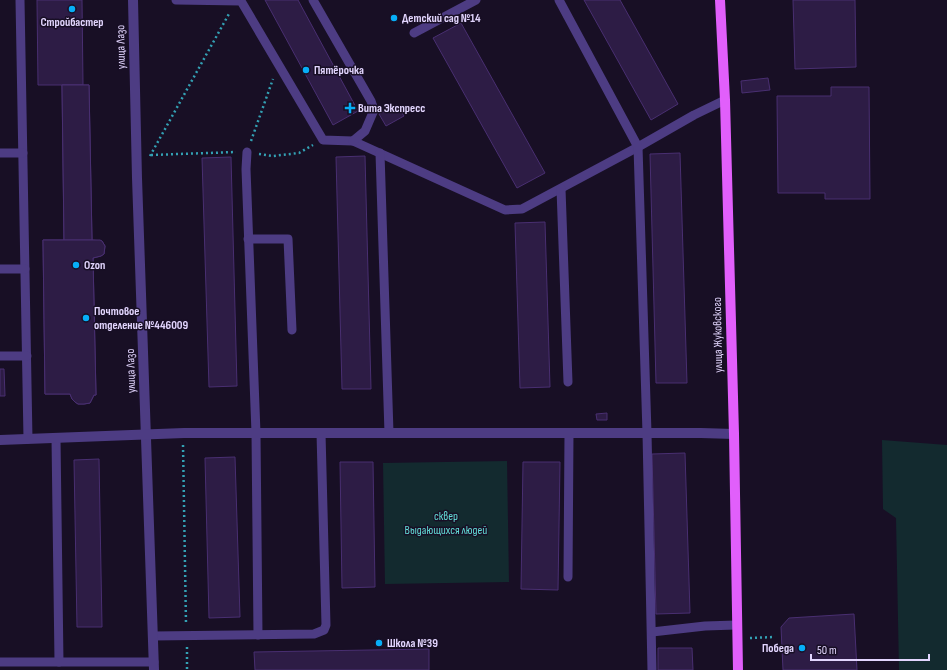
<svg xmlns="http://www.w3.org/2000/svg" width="947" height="670" viewBox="0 0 947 670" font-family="'Sofia Sans Condensed',sans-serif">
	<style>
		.green { fill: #132a2f }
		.building { fill: #2d1c45; stroke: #492f71 }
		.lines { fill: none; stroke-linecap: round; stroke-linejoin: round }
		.path { stroke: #33a1b4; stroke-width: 2.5; stroke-dasharray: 2 3; stroke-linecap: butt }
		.lane { stroke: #4d3c83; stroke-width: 9 }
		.street { stroke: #4d3c83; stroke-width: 10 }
		.primary { stroke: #e15ffb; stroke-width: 10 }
		.poi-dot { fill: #07aef7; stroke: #180f25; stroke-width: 1.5 }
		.labels { text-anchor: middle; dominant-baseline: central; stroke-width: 3; stroke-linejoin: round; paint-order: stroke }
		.poi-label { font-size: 12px; font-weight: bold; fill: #e2d5fe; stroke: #180f25; text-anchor: start }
		.street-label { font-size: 12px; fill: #e2d5fe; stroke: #180f25 }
		.park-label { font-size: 12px; fill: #62dcd7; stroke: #180f25 }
	</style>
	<rect width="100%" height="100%" fill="#180f25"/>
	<g class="green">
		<polygon points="882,440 947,445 947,670 899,670 896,518 883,509"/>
		<polygon points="507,461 509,582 385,584 383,463"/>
	</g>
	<g class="building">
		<polygon points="37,0 82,0 83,85 38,85"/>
		<polygon points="265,0 298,0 358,111 333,125"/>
		<polygon points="584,0 620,0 678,104 651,120"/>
		<polygon points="793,0 855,0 856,67 795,69"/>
		<polygon points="461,23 545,173 517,188 433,38"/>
		<polygon points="768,78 770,90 742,93 741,81"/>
		<polygon points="62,85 89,85 92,240 102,241 105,246 104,254 101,256 93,258 96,395 94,395 90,403 84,404 78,404 75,402 72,399 70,394 45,394 43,240 64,240"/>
		<polygon points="62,85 89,85 92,240 64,240"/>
		<polygon points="831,87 869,87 870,199 825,199 825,193 778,193 777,96 831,96"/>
		<polygon points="397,105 404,116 386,126 379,114"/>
		<polygon points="680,153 687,383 656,383 650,154"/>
		<polygon points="365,156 371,389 342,389 336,157"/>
		<polygon points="231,157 237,386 209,387 202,158"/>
		<polygon points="545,222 550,387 520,388 515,223"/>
		<polygon points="43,240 100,240 102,241 105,246 104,254 101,256 93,258 96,395 94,395 90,403 84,404 78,404 75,402 72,399 70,394 45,394"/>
		<polygon points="0,369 4,369 5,396 0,396"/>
		<polygon points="607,413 607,420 597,420 596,414"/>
		<polygon points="685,453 690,613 656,614 652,454"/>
		<polygon points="235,457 240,617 209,618 205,458"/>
		<polygon points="99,459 102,627 77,627 74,460"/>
		<polygon points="340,462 373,462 375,587 342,588"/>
		<polygon points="523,462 560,462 558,590 521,589"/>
		<polygon points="854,614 857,670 783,670 781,627 789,618"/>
		<polygon points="658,648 692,648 693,670 658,670"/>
		<polygon points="429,649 429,670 255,670 254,652"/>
	</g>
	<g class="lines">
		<g class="path">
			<polyline points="251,141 273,79"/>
			<polyline points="259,154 273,156 299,153 313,145"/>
			<polyline points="151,155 236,152"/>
			<polyline points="150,156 230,12"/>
			<polyline points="183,445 186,624"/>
			<polyline points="750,638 775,637"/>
			<polyline points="187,647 187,670"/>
		</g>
		<g class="lane">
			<polyline points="20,0 28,439"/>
			<polyline points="176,0 241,1 323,140 353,141 505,210 522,209 638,147 694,115 725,100"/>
			<polyline points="313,0 371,101 374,110 365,131 353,141"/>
			<polyline points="559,0 638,147 647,433 652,670"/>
			<polyline points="414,33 476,0"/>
			<polyline points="247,152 246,169 256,433 258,635"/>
			<polyline points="0,153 23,153"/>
			<polyline points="380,153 389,433"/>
			<polyline points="561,189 568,382"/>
			<polyline points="248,239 288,239 292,330"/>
			<polyline points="0,269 25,269"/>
			<polyline points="0,356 27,356"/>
			<polyline points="56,438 59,662"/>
			<polyline points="568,577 569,433"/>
			<polyline points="652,632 705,626 736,625"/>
			<polyline points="153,636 314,634 324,630 326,625 321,433"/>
			<polyline points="0,662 154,662"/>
		</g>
		<g class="street">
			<polyline points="133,0 137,178 154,670"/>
			<polyline points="0,440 184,433 701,433 734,434"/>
		</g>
		<polyline class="primary" points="720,0 725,100 734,434 738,670"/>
	</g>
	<g class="poi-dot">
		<circle cx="72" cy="9" r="4"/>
		<circle cx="394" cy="18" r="4"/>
		<circle cx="306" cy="70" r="4"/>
		<path d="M348 102h4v4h4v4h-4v4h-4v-4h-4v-4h4z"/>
		<circle cx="76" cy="265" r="4"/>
		<circle cx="86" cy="318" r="4"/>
		<circle cx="379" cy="643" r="4"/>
		<circle cx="802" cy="648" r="4"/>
	</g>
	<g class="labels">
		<g class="poi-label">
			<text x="402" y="18">Детский сад №14</text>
			<text x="72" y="22" text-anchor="middle">Стройбастер</text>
			<text x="314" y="70">Пятёрочка</text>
			<text x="358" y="108">Вита Экспресс</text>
			<text x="84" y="265">Ozon</text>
			<text x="94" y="311">Почтовое<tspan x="94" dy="14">отделение №446009</tspan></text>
			<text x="387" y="643">Школа №39</text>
			<text x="794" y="648" text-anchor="end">Победа</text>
		</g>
		<g class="street-label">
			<text transform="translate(121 47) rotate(-91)">улица Лазо</text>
			<text transform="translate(718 335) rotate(-91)">улица Жуковского</text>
			<text transform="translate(131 371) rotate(-92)">улица Лазо</text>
		</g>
		<g class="park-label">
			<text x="446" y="516">сквер<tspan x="446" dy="14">Выдающихся людей</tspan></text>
		</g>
	</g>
	<path d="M811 654v6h118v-6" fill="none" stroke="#e2d5fe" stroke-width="2"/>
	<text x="817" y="654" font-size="12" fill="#e2d5fe" stroke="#180f25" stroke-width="3" paint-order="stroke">50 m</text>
</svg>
